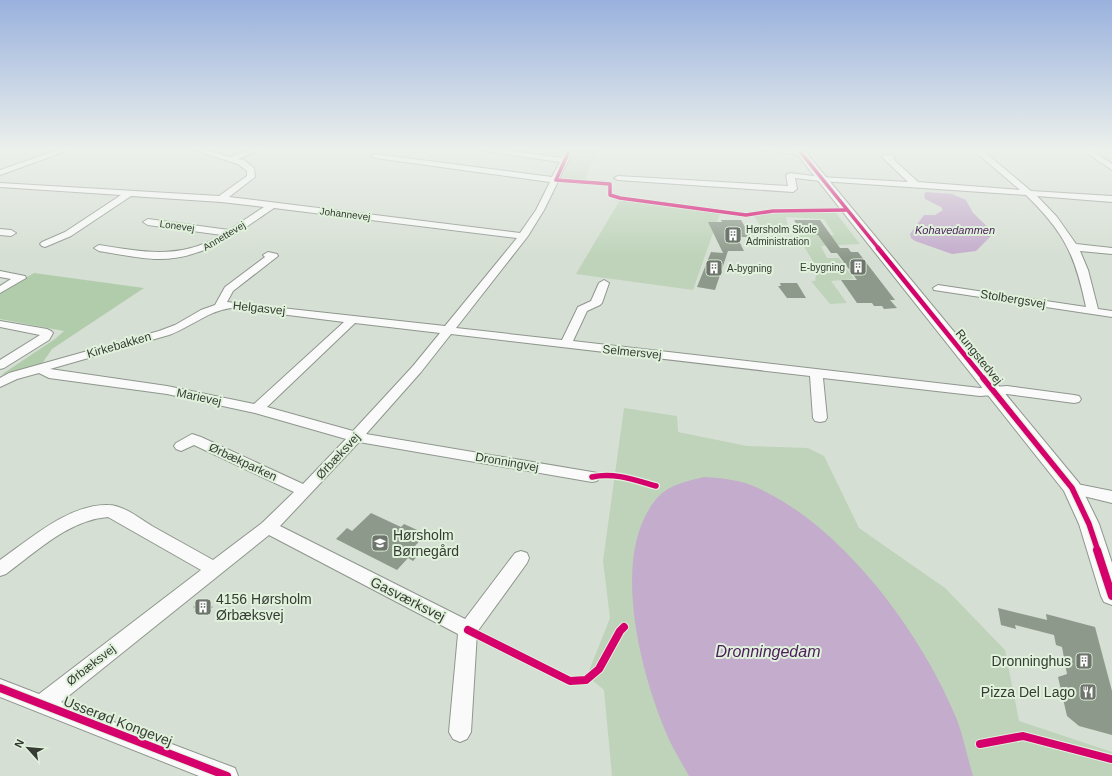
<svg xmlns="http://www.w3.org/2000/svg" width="1112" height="776" viewBox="0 0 1112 776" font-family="Arial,sans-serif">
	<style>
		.green { fill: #bed3b9 }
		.forest { fill: #b1ccaa }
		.water { fill: #c4accc }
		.building { fill: #8d998a }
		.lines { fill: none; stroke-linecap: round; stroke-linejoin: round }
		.minor-casing { stroke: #8f968e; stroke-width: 2 }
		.major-casing { stroke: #8f968e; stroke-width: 2 }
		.minor { fill: #f9faf9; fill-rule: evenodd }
		.major { fill: #f9faf9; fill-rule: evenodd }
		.cycleway-far3-casing { stroke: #e0f1dc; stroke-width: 5 }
		.cycleway-far2-casing { stroke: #e0f1dc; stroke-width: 6 }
		.cycleway-far1-casing { stroke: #e0f1dc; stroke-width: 8 }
		.cycleway-casing { stroke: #e0f1dc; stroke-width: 10 }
		.cycleway-far3 { stroke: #d6006c; stroke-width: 3.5 }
		.cycleway-far2 { stroke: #d6006c; stroke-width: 4.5 }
		.cycleway-far1 { stroke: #d6006c; stroke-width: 5.5 }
		.cycleway { stroke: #d6006c; stroke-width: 8 }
		.labels { text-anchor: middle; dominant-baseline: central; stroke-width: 4; stroke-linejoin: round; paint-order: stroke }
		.far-street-label { font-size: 10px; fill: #363c34; stroke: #e0f1dc }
		.far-poi-label { font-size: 10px; fill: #363c34; stroke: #e0f1dc; text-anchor: start }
		.far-water-label { font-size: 11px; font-style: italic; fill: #4c1c5b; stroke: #e0f1dc }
		.street-label { font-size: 12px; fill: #363c34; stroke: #e0f1dc }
		.near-poi-label { font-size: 14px; fill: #363c34; stroke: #e0f1dc; text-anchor: start }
		.near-street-label { font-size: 14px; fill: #363c34; stroke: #e0f1dc }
		.near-water-label { font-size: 16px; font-style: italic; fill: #4c1c5b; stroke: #e0f1dc }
	</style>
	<rect width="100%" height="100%" fill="#d6dfd4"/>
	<g class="green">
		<polygon points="575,149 600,149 597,161 591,162 585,181 561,180"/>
		<polygon points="620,200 720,213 693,290 576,274"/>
		<polygon points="775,213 836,213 860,244 821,246 827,258 839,258 854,279 831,281 847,303 830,304 811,281 815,281 817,268 797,235 834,235 824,219 786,217 788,227 762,228 754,216"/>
		<polygon points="624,408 677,416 678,432 747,446 808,448 824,456 859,528 945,588 1005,650 1019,721 1112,752 1112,776 612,776 604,690 587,676 610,618 603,561"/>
	</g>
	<polygon class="forest" points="34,273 144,288 52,349 41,365 1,375 55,339 64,331 0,319 0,293"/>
	<g class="water">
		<polygon points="926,192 952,194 966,200 973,213 994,233 976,251 952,254 915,241 911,238 910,234 924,215 935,215 943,210 941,207 925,199 924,195"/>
		<path d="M704,477C722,478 741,480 758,488C843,527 919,630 955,715C963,734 967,756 973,776H689C681,761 671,746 665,730C640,670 609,552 658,497C670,484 688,481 704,477Z"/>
	</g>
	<g class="building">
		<polygon points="721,220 741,220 751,237 737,237 744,251 728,251 715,290 697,287 711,252 723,253 708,222 722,222"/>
		<polygon points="794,220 820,220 840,248 848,248 851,252 858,252 895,300 890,300 897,308 884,309 882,306 874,306 872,303 857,303 841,280 857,280 837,253 831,253 818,235 803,235"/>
		<polygon points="780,283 797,283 806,298 787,298 778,286 781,286"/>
		<polygon points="371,513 401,527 404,524 426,534 414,547 422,551 413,561 408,558 397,570 336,539 347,528 352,531"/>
		<polygon points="202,600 213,607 204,614 193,607"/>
		<polygon points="998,608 1047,620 1046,614 1095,627 1112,691 1112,735 1079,726 1067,716 1058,677 1067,674 1062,647 1056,645 1054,635 1015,625 1016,629 1001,625"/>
	</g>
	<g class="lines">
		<g class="minor-casing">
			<g id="minor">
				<polygon points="61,149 72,149 0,175 0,170"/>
				<path d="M190,149H202L230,157L252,149H263L238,159L244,160L254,168L255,177L229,197L520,233L536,210L550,182L375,158L371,156L375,154L552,177L560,162L484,151L480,149H499L562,158L566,149H574L544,210L528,236L456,328L562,340L578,307L591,301L599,283L604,280L609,283L602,303L600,305L587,311L573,341L980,388L1007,386L1074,395L1079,396L1081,399L1079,402L1074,403L1007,394L980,396L823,378L827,418L825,421L820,422L815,421L813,418L810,376L451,334L421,372L366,434L592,472L597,473L600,477L597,481L592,482L359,442L280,526L465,619L515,553L521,551L527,553L529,558L527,563L477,632L471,732L467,739L460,742L453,739L449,732L458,634L269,535L61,702L235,768L238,776H199L0,697V679L39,694L201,570L108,517C69,520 37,551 6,574L0,576V560C30,539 69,504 108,505C123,505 139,518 152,526C172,537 193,549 213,560L262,523L294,492L194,445L181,451L176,449L174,446L176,443L192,434L201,437L303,484L346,439L255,413L167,394L49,378L39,373L17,379L0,387V378L9,373L159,331L175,325L201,310L215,305L225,287L265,257L263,255L268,252L277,254L278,256L233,291L227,302L445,326L517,238L274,208C237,233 202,261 154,259C136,258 117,254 99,251L94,248L99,245C145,252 179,260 222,235L148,225L143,222L148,219L229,230L264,207L221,202L131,196L71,236L45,247L42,246L40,244L42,242L65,232L121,195L0,187V183L219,196L247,176V171L238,164ZM231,308L344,322L254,404L167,386L50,369L169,335C191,327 208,311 231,308ZM355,323L440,333L413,366L353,431L267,407Z"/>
				<path d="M764,149C776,149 796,146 805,153L801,155L768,151Z"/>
				<path d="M972,149H981L1031,191L1112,196V202L1037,196L1057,217L1076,244L1112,248V254L1080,251L1088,270L1098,309L1112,311V317L934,290L933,288L938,285L1086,307C1075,255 1065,233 1026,195L821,181L795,178L797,189L793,192L618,180L614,178L618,176L788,186L786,175L790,173L821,177L908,182L882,157L883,155H891L895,157L893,159L918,182L1020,190Z"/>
				<polygon points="1081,149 1090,149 1112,164 1112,170"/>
				<polygon points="0,229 11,230 16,233 11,236 0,235"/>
				<polygon points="0,271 25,276 26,278 0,293 0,286 11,279 0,277"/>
				<polygon points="0,321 47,329 51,331 53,333 49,340 4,368 0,369 0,360 40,335 0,327"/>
				<polygon points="1072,483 1112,491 1112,503 1067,492 1064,488 1067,484"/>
			</g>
		</g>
		<g class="major-casing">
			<polygon id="major" points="793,149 803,149 1079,483 1099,524 1112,563 1112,605 1104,602 1101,596 1079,524 1064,491"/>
		</g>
		<use href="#minor" class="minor"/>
		<use href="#major" class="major"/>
		<g class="cycleway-far3-casing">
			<g id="cycleway-far3">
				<polyline points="570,149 556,180 610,184 610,195 620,198 746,215 773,211 846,210"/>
				<polyline points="798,149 879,249"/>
			</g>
		</g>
		<g class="cycleway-far2-casing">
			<polyline id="cycleway-far2" points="878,248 984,379"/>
		</g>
		<g class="cycleway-far1-casing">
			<g id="cycleway-far1">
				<polyline points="983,378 1072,488 1089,524 1098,551"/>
				<path d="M592,477C614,472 635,480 656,486"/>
			</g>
		</g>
		<g class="cycleway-casing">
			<g id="cycleway">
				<polyline points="1097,550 1112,596"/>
				<polyline points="468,630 570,681 586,680 599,669 620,631 624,627"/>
				<polyline points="0,688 227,776"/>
				<polyline points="980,744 1023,736 1111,759"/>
			</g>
		</g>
		<use href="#cycleway-far3" class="cycleway-far3"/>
		<use href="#cycleway-far2" class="cycleway-far2"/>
		<use href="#cycleway-far1" class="cycleway-far1"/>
		<use href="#cycleway" class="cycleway"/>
	</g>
	<linearGradient id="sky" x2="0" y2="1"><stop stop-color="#99b1dd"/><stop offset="0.58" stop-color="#edf1ec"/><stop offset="1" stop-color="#edf1ec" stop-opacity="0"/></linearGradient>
	<rect width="1112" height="258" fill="url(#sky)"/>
	<defs>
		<g id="building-square" transform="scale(0.9)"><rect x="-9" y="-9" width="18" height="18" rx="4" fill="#6e756c" stroke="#e0f1dc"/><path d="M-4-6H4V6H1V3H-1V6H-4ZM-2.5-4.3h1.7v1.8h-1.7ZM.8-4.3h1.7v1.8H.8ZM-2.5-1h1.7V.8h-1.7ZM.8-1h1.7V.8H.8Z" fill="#fff"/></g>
		<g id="school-square" transform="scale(0.9)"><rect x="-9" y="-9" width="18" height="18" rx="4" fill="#6e756c" stroke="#e0f1dc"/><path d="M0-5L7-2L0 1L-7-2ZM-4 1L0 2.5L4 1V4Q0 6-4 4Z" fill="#fff"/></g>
		<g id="restaurant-square" transform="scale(0.9)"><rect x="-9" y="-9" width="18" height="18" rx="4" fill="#6e756c" stroke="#e0f1dc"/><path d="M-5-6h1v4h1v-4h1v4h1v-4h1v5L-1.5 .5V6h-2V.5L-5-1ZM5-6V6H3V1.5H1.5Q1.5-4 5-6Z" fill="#fff"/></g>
	</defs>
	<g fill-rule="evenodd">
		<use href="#building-square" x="733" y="235"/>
		<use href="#building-square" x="858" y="267"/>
		<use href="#building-square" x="714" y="268"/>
		<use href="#school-square" x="380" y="543"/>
		<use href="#building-square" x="203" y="607"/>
		<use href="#building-square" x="1084" y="661"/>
		<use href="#restaurant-square" x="1088" y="692"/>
	</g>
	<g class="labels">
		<g class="far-street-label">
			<text transform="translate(345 214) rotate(7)">Johannevej</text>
			<text transform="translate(177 226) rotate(8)">Lonevej</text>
			<text transform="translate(224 236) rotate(-31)">Annettevej</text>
		</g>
		<g class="far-poi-label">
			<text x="746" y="229">Hørsholm Skole<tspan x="746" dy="12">Administration</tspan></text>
			<text x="845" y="267" text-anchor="end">E-bygning</text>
			<text x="727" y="268">A-bygning</text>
		</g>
		<g class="far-water-label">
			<text x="955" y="230">Kohavedammen</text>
		</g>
		<g class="street-label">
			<text transform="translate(1013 299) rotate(9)">Stolbergsvej</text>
			<text transform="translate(259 308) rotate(6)">Helgasvej</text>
			<text transform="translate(119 345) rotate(-16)">Kirkebakken</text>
			<text transform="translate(632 352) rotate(6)">Selmersvej</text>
			<text transform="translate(979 357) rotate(51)">Rungstedvej</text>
			<text transform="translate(199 397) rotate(12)">Marievej</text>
			<text transform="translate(338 456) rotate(-47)">Ørbæksvej</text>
			<text transform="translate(243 462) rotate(25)">Ørbækparken</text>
			<text transform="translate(507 462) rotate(10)">Dronningvej</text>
			<text transform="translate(91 665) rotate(-38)">Ørbæksvej</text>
		</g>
		<g class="near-poi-label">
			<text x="393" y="535">Hørsholm<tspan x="393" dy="16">Børnegård</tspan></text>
			<text x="216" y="599">4156 Hørsholm<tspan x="216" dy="16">Ørbæksvej</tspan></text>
			<text x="1071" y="661" text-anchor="end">Dronninghus</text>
			<text x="1075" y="692" text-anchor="end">Pizza Del Lago</text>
		</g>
		<g class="near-street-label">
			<text transform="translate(408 599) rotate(27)">Gasværksvej</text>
			<text transform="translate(118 721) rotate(21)">Usserød Kongevej</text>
		</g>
		<g class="near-water-label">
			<text x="768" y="651">Dronningedam</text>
		</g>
	</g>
	<g transform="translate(28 748) rotate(297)" stroke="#e0f1dc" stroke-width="3" paint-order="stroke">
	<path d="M0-3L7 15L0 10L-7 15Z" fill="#363c34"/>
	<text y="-6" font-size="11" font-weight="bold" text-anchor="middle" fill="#363c34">N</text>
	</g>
</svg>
